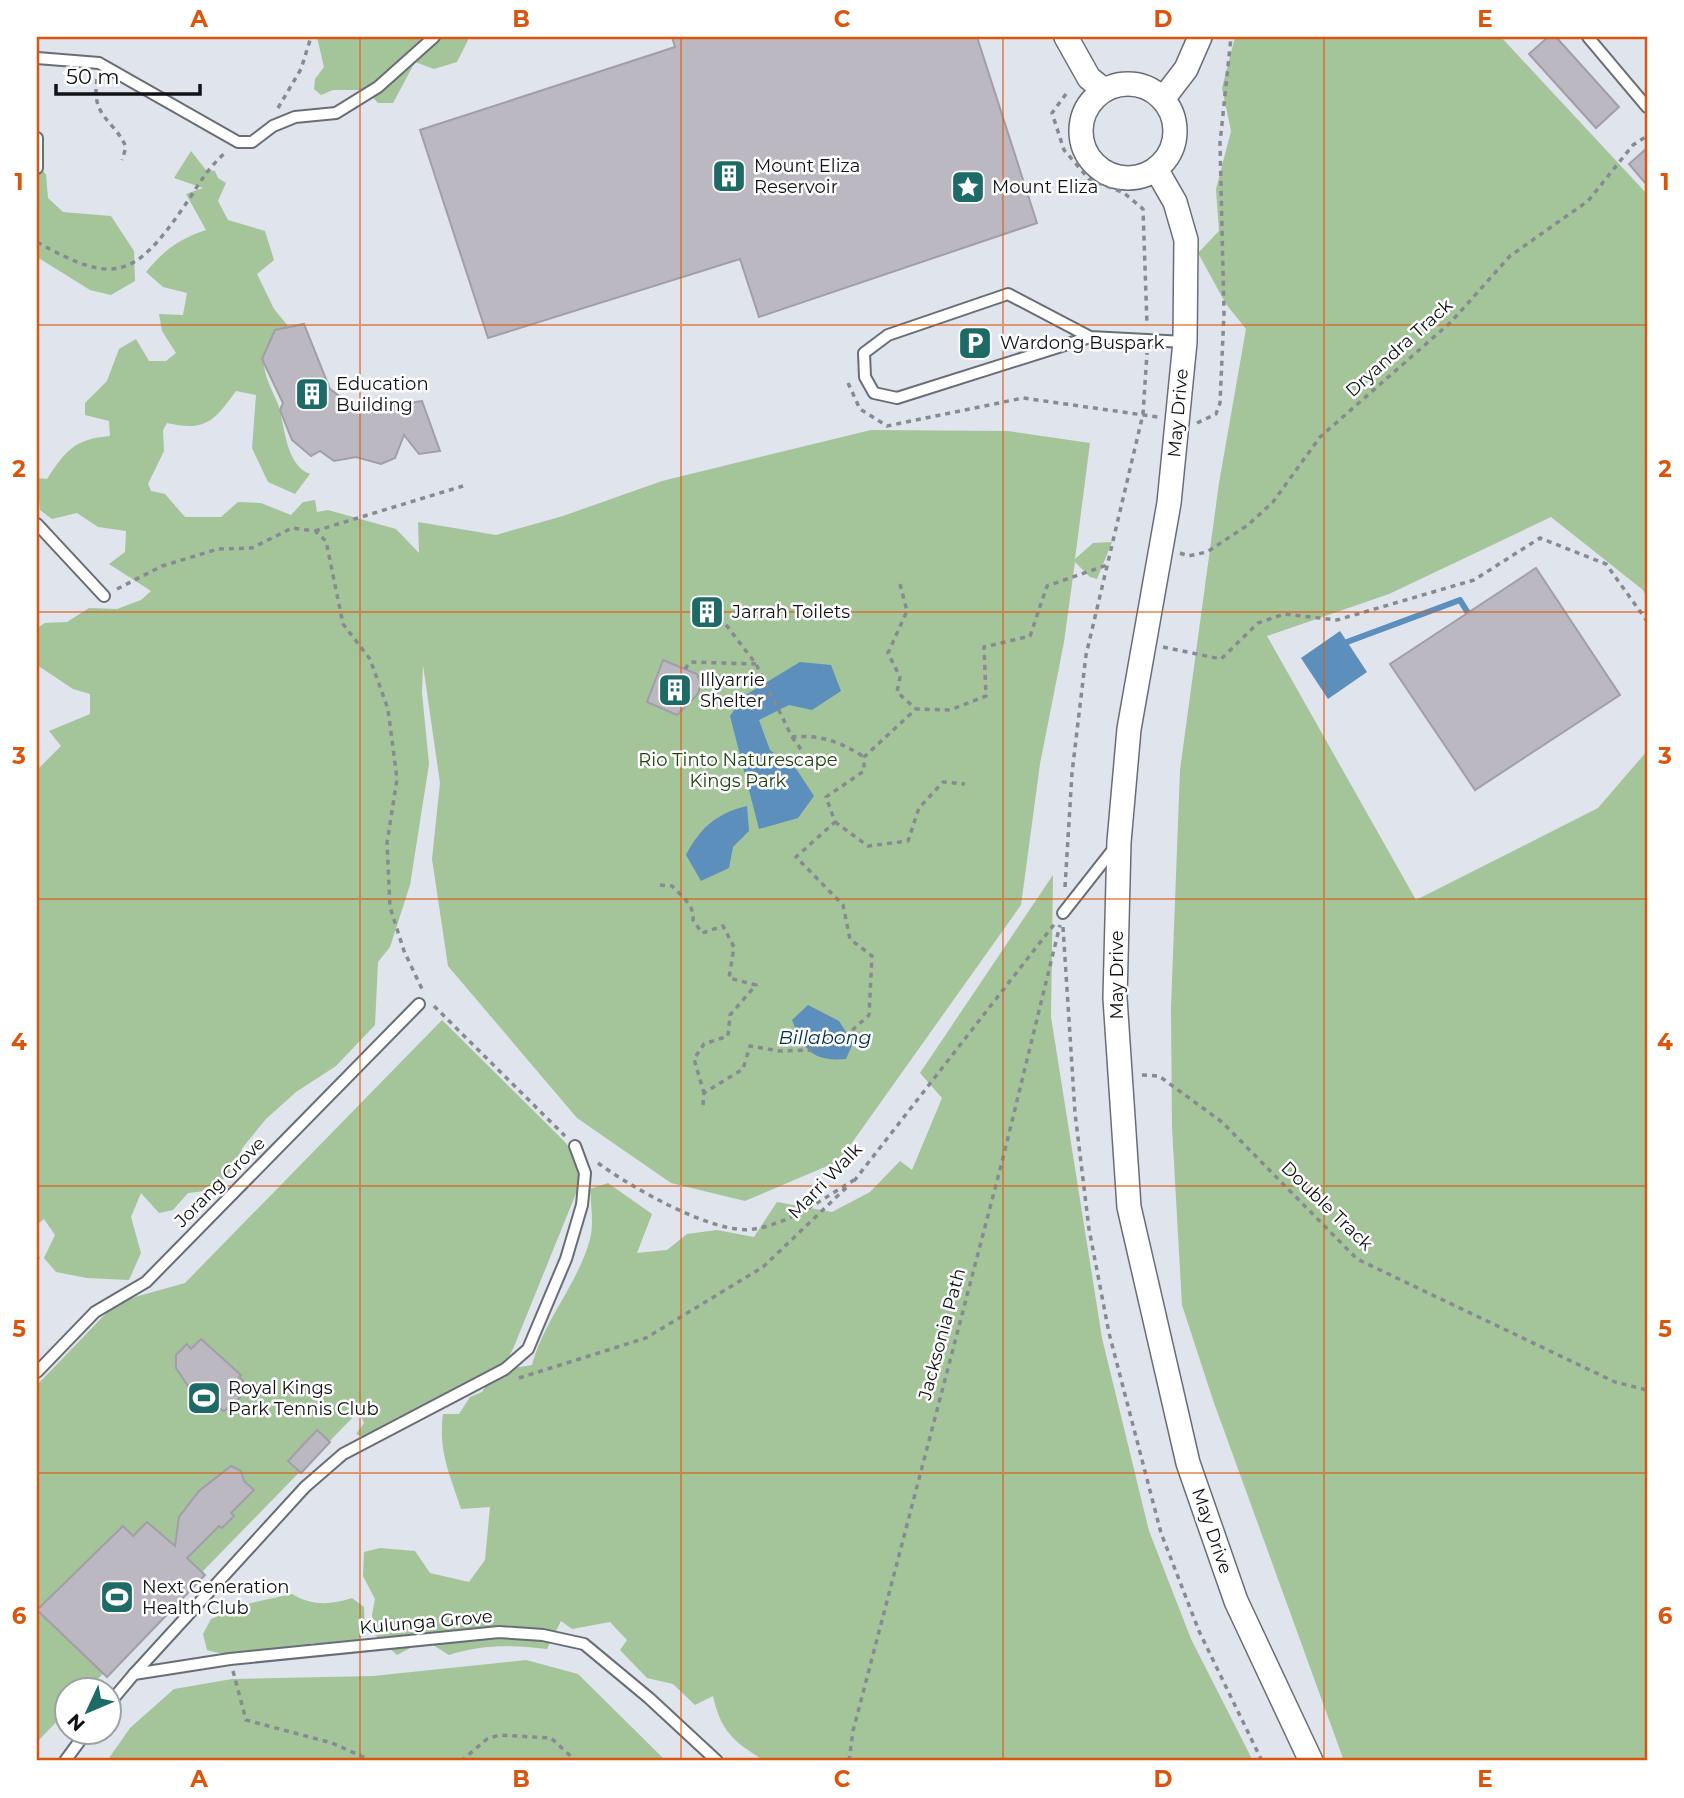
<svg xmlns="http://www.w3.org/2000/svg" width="1684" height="1798" viewBox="0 0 1684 1798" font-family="Montserrat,sans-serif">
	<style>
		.green { fill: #a4c49a }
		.water { fill: #5c8fbb }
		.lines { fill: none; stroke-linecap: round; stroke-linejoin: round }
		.stream { stroke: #5c8fbb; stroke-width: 6 }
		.building { fill: #bcb8c1; stroke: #a29ea7; stroke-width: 2 }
		.lane-casing { stroke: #696e76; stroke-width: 14 }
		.street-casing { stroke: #696e76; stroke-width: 26 }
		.path { stroke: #878b91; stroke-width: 3.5; stroke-dasharray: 5 5; stroke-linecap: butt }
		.lane { stroke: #fff; stroke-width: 10 }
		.street { stroke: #fff; stroke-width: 23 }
		.grid { fill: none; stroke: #dd550c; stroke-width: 2; stroke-opacity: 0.55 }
		.labels { text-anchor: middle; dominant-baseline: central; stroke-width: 5; stroke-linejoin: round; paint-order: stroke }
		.poi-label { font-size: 18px; fill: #101215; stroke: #fff; text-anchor: start }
		.street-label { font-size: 18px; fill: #101215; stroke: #fff }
		.park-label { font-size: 18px; fill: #1f4611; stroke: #fff }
		.water-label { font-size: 19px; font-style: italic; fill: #042e4c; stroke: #fff }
		.neatline { fill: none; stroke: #dd550c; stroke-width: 2.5 }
		.grid-label { font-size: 23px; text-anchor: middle; font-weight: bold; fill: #dd550c }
	</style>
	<rect width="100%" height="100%" fill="#dfe4ed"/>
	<g class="green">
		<polygon points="317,37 467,37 468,40 457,62 434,69 415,62 393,103 378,103 366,90 333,90 321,95 314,89 315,79 324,67"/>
		<polygon points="1235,37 1501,37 1647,194 1647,599 1643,590 1551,517 1389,594 1267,636 1416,900 1598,808 1647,751 1647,1761 1344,1761 1213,1400 1182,1305 1172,1128 1171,1007 1180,770 1219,483 1246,329 1226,304 1198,253 1219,231 1216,189 1231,131 1222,88"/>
		<path d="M191,151L206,170L215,171L218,178L226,183L218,201L228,220L265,231L274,260L257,274L274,309L288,326C276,336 265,343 264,360C263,376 274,393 279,407C285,428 286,465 310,474L295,494L268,482L252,448L256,395L236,391C214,421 206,432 167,423L163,430L164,451L148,484L151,491L165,494L185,517H221L238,502L261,503L291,515L303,502L315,500L317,512L328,510L396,529L419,553L418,522L496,535L563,516L662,481L871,430L1008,431L1090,443L1075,559L1093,543L1112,542L1097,579L1090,577L1075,562L1064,642L1040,764L1021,905L839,1161L745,1201L671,1183L577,1118L448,966L432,859L440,783L423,665L422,693L429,764L410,885L390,947L378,962L375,1025L336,1066L296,1092L266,1119L243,1147L233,1169L213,1190L188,1193L173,1210L159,1213L141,1193L131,1217L141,1253L129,1280L87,1278L56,1272L44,1258L55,1235L44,1219L37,1225V770L61,746L49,731L90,714V694L73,689L37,665V628L45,623L67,622L89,608L117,609L141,600L151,591L109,564L125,552L126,531L98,527L77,513L52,519L40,510L37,478L47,479C66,450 75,439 110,436L109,421L85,415V403L107,381L119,349L136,339L149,361H166L176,353L162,331L159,314L183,315L187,293L163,287L146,272C164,250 179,239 206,230L186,194L203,188L174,178Z"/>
		<polygon points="37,167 46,174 48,198 63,212 111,216 134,251 135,281 111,295 90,290 37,257"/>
		<path d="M1053,875L1051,1017L1102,1338L1149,1531L1191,1639L1253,1761H765C734,1742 721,1732 713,1696L695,1705L673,1684L647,1678L620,1650L627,1640L610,1622L572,1629L561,1621L547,1649C513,1645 482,1644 449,1655L425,1640L397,1655L375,1635L372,1615L375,1599L363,1576L364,1552L380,1548L415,1551L430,1573L469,1582L485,1560L490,1507L461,1509C450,1474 438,1452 443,1414H459L470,1397L482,1392L489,1381L513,1368L532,1365C544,1320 578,1284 590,1239C594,1224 591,1205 590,1189L608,1183L652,1214L637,1253L667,1250L687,1234L717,1230L754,1237L777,1202L832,1212L870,1192L900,1161L912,1170L942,1098L920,1073Z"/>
		<path d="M442,1020L564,1141C575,1154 581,1163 581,1181L513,1349L504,1365L365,1437L356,1434L364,1423L359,1411L88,1689H66V1712L37,1742V1385L117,1302L185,1283Z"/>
		<path d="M292,1594C312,1606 330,1605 352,1598L364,1607L365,1633L347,1649L312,1643C292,1658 231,1658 207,1650L203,1634L211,1619L251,1603Z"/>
		<polygon points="526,1660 578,1674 666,1761 107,1761 130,1728 174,1689 232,1679 373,1676"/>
	</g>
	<g class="water">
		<polygon points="1340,631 1367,672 1328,699 1301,658"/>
		<polygon points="800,662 831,665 841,691 812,710 789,705 759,720 770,750 797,770 814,796 798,818 759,829 730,716 744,696"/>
		<path d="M747,806L749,831L733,847L729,868L701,881L686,855C700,828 717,813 747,806Z"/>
		<path d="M808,1005L839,1021L853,1043L846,1059C812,1062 804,1050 792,1020Z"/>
	</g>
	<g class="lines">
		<polyline class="stream" points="1347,642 1460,600 1468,613"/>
	</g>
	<g class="building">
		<polygon points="672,37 977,37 1037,223 759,317 740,259 488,338 420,130 675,47"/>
		<polygon points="1548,37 1556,37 1619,107 1596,128 1529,54"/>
		<polygon points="1647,148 1647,185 1629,164"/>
		<polygon points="304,324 330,389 358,410 422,401 440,451 419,454 404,435 395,458 381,464 356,457 334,461 320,451 311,456 292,440 280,410 283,403 262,359 275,330"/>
		<polygon points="1536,568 1620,695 1475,790 1390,664"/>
		<polygon points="713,599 720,617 701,625 694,608"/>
		<polygon points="663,660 697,674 701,685 697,695 677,715 647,702"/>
		<polygon points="201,1339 241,1375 239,1377 247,1385 236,1395 240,1398 224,1411 194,1395 176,1368 176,1355 187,1344 191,1349"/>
		<polygon points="317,1430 330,1442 301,1473 288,1461"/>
		<polygon points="231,1466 241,1471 244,1481 254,1490 231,1513 234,1516 222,1528 219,1526 187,1558 205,1575 107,1677 37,1610 123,1526 133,1536 147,1522 175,1546 179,1517 199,1491"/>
	</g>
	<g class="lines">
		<g class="lane-casing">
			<g id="lane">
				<polyline points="1588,37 1647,107"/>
				<polyline points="37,58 99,63 238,142 252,142 273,126 295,117 336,113 378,87 434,37"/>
				<polyline points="37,138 37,168"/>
				<polyline points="1090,337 1008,294 888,335 864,353 865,377 874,393 897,398 1090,337 1185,342"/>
				<polyline points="37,524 104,596"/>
				<polyline points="1063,913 1115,847"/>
				<polyline points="37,1372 95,1312 146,1282 419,1004"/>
				<polyline points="134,1674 305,1487 343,1454 505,1369 528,1349 566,1259 582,1205 585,1173 575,1146"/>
				<polyline points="108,1705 134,1674 230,1659 499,1632 543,1635 584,1644 649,1698 717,1761"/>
				<polyline points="65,1761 87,1731"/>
			</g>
		</g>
		<g class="street-casing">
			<g id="street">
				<polyline points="1066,37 1089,78 1104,90"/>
				<circle cx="1128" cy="131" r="47"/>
				<polyline points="1163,99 1186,69 1200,37"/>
				<polyline points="1156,169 1175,202 1186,240 1185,342 1169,503 1129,729 1119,842 1115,998 1129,1207 1188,1463 1236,1601 1311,1761"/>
			</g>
		</g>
		<g class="path">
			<path d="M97,79C91,118 113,118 126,147L122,160"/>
			<polyline points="1066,94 1052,113 1064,150 1089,179 1124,193 1143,209 1147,325"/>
			<polyline points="278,108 301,69 311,37"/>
			<path d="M37,242C113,285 134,279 183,208C199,185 204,172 226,152"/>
			<polyline points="848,383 860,409 887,426 1023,398 1158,417"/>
			<polyline points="1197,423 1216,414 1220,403 1224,313 1220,143 1231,37"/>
			<polyline points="315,531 463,486"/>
			<polyline points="1180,553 1188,556 1207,552 1248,525 1273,502 1320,437 1451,322 1510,256 1588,201 1633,145 1647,136"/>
			<polyline points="900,584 907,611 888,653 900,677 897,692 916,709"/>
			<polyline points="117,589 162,566 218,549 252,548 292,528 315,531 326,541 343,624 370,659 388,709 397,779 387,843 390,907 404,951 423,991"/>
			<path d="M720,617L756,664L792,737C819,734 841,742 864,757"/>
			<polyline points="1163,647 1221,659 1258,623 1284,614 1337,620 1474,580 1540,538 1606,564 1647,621"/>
			<polyline points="685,669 690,662 756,664"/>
			<polyline points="792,737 803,752"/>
			<polyline points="835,822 868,846 908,841 919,808 943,782 965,784"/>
			<path d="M660,885L672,886C681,895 695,906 693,920L702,933L723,926L734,947L729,978L756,985L730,1015L728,1036L704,1044L694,1059L704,1093"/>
			<polyline points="1065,887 1072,773 1086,655 1143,414 1147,353"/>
			<polyline points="1063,927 1075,1113 1089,1229 1109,1333 1161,1533 1199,1631 1262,1761"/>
			<polyline points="434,1006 565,1136"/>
			<polyline points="1142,1075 1159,1076 1222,1122 1357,1259 1615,1382 1647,1390"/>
			<polyline points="703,1105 704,1093 743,1069 750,1046 780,1051 813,1050 826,1041 847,1035 869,1015 872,956 850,939 843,905 796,857 835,822 826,797 864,771 864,757 916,709 950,710 986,696 984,647 1030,636 1047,586 1107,565"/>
			<path d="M598,1163C629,1186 715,1236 754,1229C791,1223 822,1199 854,1180"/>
			<polyline points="854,1181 1056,922"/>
			<polyline points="37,1258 39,1259"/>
			<polyline points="519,1378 646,1338 763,1267 848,1186"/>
			<polyline points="233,1671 246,1720 332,1743 372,1761"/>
			<polyline points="461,1761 487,1739 499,1735 551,1738 576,1761"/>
			<polyline points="849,1761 853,1731 1003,1158 1060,925"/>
		</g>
		<use href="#lane" class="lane"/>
		<use href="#street" class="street"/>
	</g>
	<path class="grid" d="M360,37V1761M681,37V1761M1003,37V1761M1324,37V1761M37,325H1647M37,612H1647M37,899H1647M37,1186H1647M37,1473H1647"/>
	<defs>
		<g id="building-square" transform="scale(1.75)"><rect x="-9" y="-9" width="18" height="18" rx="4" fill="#1d6a67" stroke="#fff"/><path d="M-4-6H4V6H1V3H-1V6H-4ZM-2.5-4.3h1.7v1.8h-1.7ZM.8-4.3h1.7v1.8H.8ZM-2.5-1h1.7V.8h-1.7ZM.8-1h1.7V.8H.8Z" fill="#fff"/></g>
		<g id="sight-square" transform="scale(1.75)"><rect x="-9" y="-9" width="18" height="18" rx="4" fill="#1d6a67" stroke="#fff"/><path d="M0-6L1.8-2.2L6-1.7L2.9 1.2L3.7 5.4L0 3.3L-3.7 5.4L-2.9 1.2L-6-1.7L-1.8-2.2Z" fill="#fff"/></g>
		<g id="parking-square" transform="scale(1.75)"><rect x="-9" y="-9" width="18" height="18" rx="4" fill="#1d6a67" stroke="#fff"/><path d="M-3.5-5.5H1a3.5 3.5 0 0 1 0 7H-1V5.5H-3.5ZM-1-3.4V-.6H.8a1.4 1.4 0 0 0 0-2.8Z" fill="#fff"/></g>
		<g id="stadium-square" transform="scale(1.75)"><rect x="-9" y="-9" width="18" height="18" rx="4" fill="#1d6a67" stroke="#fff"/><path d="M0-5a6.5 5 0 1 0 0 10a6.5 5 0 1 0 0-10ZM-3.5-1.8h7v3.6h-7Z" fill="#fff"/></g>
	</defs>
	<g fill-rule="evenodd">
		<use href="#building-square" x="729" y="176"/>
		<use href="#sight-square" x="968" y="187"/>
		<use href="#parking-square" x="975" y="343"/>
		<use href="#building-square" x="312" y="394"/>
		<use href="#building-square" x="707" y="612"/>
		<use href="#building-square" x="675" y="690"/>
		<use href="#stadium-square" x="204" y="1398"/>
		<use href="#stadium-square" x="117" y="1597"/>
	</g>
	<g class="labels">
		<g class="poi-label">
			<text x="754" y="166">Mount Eliza<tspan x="754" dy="21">Reservoir</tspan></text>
			<text x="992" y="187">Mount Eliza</text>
			<text x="1000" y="343">Wardong Buspark</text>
			<text x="336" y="384">Education<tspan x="336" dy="21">Building</tspan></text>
			<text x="732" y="612">Jarrah Toilets</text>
			<text x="700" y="680">Illyarrie<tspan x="700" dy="21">Shelter</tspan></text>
			<text x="228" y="1388">Royal Kings<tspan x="228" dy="21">Park Tennis Club</tspan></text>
			<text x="142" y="1587">Next Generation<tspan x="142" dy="21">Health Club</tspan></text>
		</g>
		<g class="street-label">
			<text transform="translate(1399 348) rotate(-42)">Dryandra Track</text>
			<text transform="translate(1178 413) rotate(-85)">May Drive</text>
			<text transform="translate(1117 975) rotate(-90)">May Drive</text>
			<text transform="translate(825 1181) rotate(-46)">Marri Walk</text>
			<text transform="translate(220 1182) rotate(-45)">Jorang Grove</text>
			<text transform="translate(1327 1206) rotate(44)">Double Track</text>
			<text transform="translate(942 1334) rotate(-75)">Jacksonia Path</text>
			<text transform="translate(1212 1531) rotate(71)">May Drive</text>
			<text transform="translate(426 1622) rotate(-5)">Kulunga Grove</text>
		</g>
		<g class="park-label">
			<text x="738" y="760">Rio Tinto Naturescape<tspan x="738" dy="21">Kings Park</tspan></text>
		</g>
		<g class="water-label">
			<text x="825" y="1037">Billabong</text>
		</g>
	</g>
	<rect width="1684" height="1798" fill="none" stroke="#ffffff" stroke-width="77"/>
	<g transform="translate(88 1711) rotate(226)"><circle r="33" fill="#ffffff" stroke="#9fa0a1" stroke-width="2"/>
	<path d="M0-5L12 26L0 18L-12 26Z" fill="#1d6a67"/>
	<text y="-10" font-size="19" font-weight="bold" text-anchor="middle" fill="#101215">N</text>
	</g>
	<path d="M56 84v10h144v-10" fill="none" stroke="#101215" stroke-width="3.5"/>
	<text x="66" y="84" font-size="21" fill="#101215" stroke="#ffffff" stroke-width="5" paint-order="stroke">50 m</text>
	<rect x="38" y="38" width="1608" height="1721" class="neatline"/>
	<g class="grid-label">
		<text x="199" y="27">A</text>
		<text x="521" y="27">B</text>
		<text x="842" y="27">C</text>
		<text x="1163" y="27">D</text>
		<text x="1485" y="27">E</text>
		<text x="19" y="190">1</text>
		<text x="1665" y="190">1</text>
		<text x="19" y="477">2</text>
		<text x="1665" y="477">2</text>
		<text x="19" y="764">3</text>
		<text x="1665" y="764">3</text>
		<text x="19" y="1050">4</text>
		<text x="1665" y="1050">4</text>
		<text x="19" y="1337">5</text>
		<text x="1665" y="1337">5</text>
		<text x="19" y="1624">6</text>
		<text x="1665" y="1624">6</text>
		<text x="199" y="1787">A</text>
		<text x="521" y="1787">B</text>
		<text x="842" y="1787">C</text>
		<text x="1163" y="1787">D</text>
		<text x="1485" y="1787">E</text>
	</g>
</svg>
